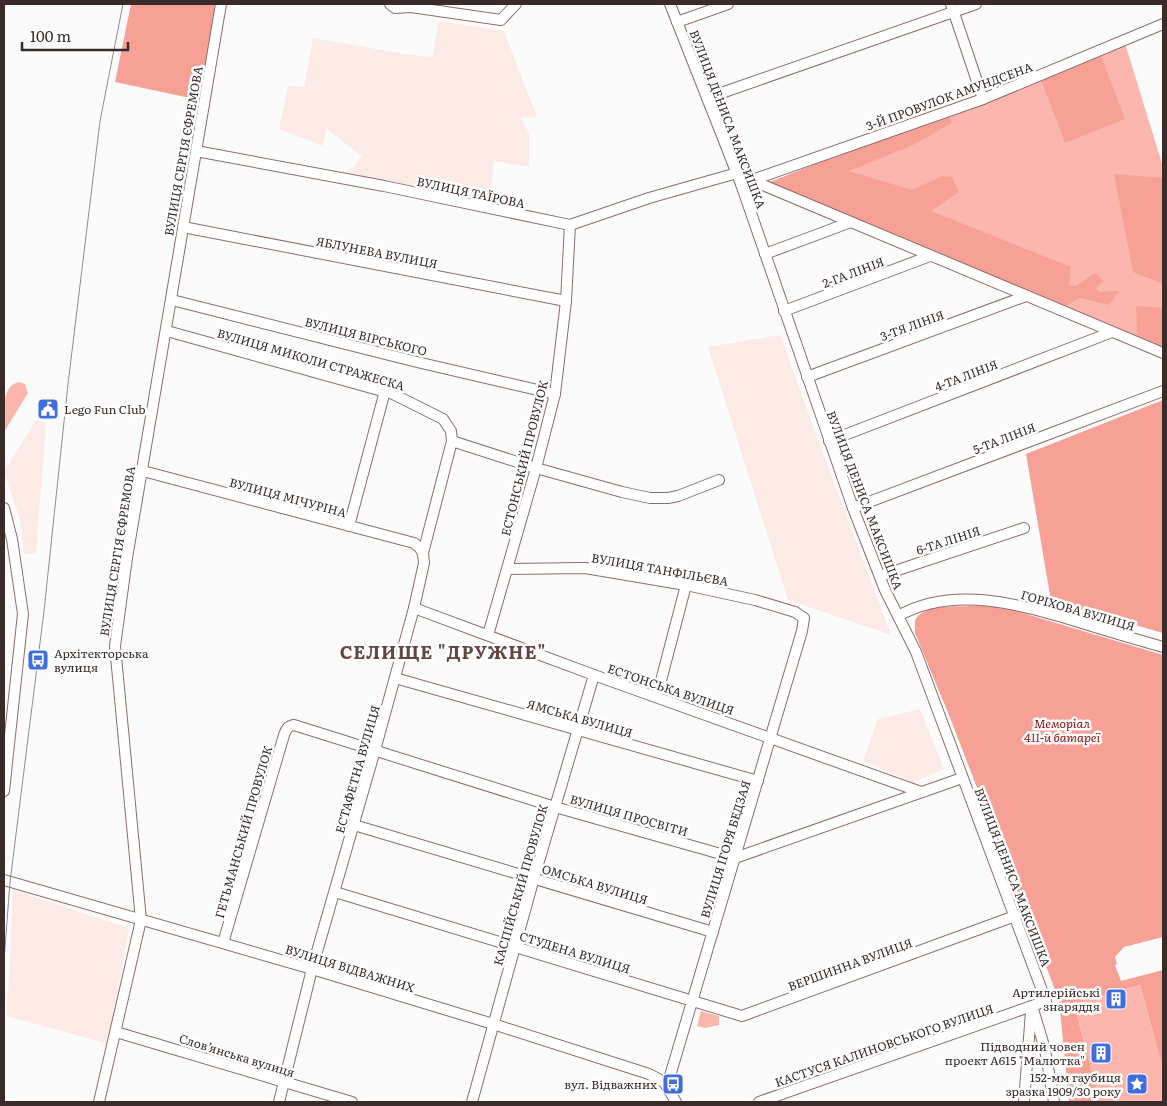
<svg xmlns="http://www.w3.org/2000/svg" width="1167" height="1106" viewBox="0 0 1167 1106" font-family="Literata,serif">
	<style>
		.built { fill: #fceae7 }
		.green { fill: #fdb6ad }
		.forest { fill: #f7a196 }
		.lines { fill: none; stroke-linecap: round; stroke-linejoin: round }
		.minor-casing { stroke: #8d6d69; stroke-width: 12 }
		.minor { stroke: #fff; stroke-width: 10 }
		.tram { stroke: #938c8b; stroke-width: 1 }
		.labels { text-anchor: middle; dominant-baseline: central; stroke-width: 5; stroke-linejoin: round; paint-order: stroke }
		.street-label { font-size: 12px; fill: #382b29; stroke: #fff }
		.poi-label { font-size: 12px; fill: #382b29; stroke: #fff; text-anchor: end }
		.park-label { font-size: 12px; font-style: italic; fill: #8e0e0f; stroke: #fff }
		.district-label { font-size: 18px; font-weight: bold; letter-spacing: 1px; fill: #634642; stroke: #fff }
	</style>
	<rect width="100%" height="100%" fill="#fbfbfb"/>
	<g class="built">
		<polygon points="439,21 504,31 537,117 521,118 529,133 529,167 494,161 490,201 348,174 362,156 327,129 322,146 279,129 288,86 304,87 313,38 404,54 432,57"/>
		<polygon points="780,335 823,453 891,635 788,600 708,347"/>
		<polygon points="36,420 46,423 36,554 24,554 20,520 4,472"/>
		<polygon points="920,709 944,769 913,782 863,761 878,719"/>
		<polygon points="13,890 129,928 108,1044 7,1016"/>
	</g>
	<g class="green">
		<polygon points="1125,43 1163,167 1163,347 770,182 1041,80 1101,56"/>
		<path d="M19,382L25,384L28,393L4,432C4,417 0,385 19,382Z"/>
		<polygon points="1140,985 1163,1069 1163,1102 1100,1102 1074,1004"/>
		<polygon points="701,1011 719,1016 719,1025 705,1028 697,1026"/>
	</g>
	<g class="forest">
		<polygon points="131,4 215,4 204,101 115,82"/>
		<polygon points="1101,56 1125,119 1065,143 1041,80"/>
		<polygon points="947,112 952,123 913,145 849,171 912,190 942,176 952,177 959,192 931,211 1071,267 1069,285 1076,286 1095,273 1104,281 1096,288 1099,292 1119,291 1109,305 1080,298 1066,306 770,182"/>
		<polygon points="1114,174 1163,178 1163,284 1133,272"/>
		<polygon points="1136,306 1163,308 1163,347 1137,335"/>
		<polygon points="1163,400 1163,633 1051,601 1026,454"/>
		<path d="M968,606H989L1013,610L1163,655V937L1124,947L1115,957L1117,964L1115,965L1121,981L1163,970V1069L1140,985L1074,1004L1100,1102H1069L1059,1000L949,715L915,633V620C925,604 952,607 968,606Z"/>
	</g>
	<g class="lines">
		<g class="minor-casing">
			<g id="minor">
				<polyline points="390,4 395,8 411,7 501,20 516,4"/>
				<polyline points="670,4 741,184 853,508 885,590 916,652 1046,1001 759,1102"/>
				<polyline points="951,4 983,99"/>
				<polyline points="677,22 728,4"/>
				<polyline points="707,98 976,4"/>
				<polyline points="196,151 384,186 570,225 649,198 737,173"/>
				<polyline points="751,180 1163,353"/>
				<polyline points="741,184 983,99 1163,24"/>
				<polyline points="183,227 566,301"/>
				<polyline points="765,254 851,222"/>
				<polyline points="172,300 417,362 555,394"/>
				<polyline points="784,311 930,256"/>
				<polyline points="167,331 393,394 443,419 451,431 452,441 536,468 622,492 650,498 668,498 678,496 719,480"/>
				<polyline points="807,377 1026,296"/>
				<polyline points="829,441 1112,332"/>
				<polyline points="143,471 414,543 419,547 423,553"/>
				<polyline points="4,508 12,539 23,614 4,791"/>
				<polyline points="853,508 1163,391"/>
				<polyline points="349,526 385,391"/>
				<polyline points="508,569 585,568 686,585 755,600 795,612 804,618 802,631 667,1086"/>
				<polyline points="880,576 1024,528"/>
				<polyline points="414,608 594,675 921,792"/>
				<path d="M898,616C954,584 1022,605 1079,622C1107,631 1135,639 1163,647"/>
				<polyline points="488,635 536,468 555,394 566,301 570,225"/>
				<polyline points="395,678 758,781"/>
				<polyline points="657,696 686,585"/>
				<polyline points="354,825 713,932"/>
				<polyline points="4,880 312,969 493,1024 649,1074 664,1082 676,1102"/>
				<polyline points="335,892 742,1016 1015,916"/>
				<path d="M223,943L284,735C286,729 288,726 294,725L555,807L735,858L962,778"/>
				<polyline points="1032,1006 1045,1049 1054,1102"/>
				<polyline points="116,1032 352,1102"/>
				<polyline points="99,1102 141,920 115,646 127,558 221,4"/>
				<polyline points="279,1102 312,969 375,750 414,608 424,563 423,553 452,441"/>
				<polyline points="472,1102 534,878 594,675"/>
				<polyline points="1024,1102 1031,1012"/>
			</g>
		</g>
		<use href="#minor" class="minor"/>
		<polyline class="tram" points="4,961 10,882 44,611 68,384 100,121 123,4"/>
	</g>
	<defs>
		<g id="civic-square" transform="scale(1.125)"><rect x="-9" y="-9" width="18" height="18" rx="4" fill="#406edf" stroke="#fff"/><path d="M-.6-6.5H3V-4.5H.6V-3L4-1V1h2V6H-6V1h2V-1L-.6-3ZM-1.2 2.5V6h2.4V2.5Z" fill="#fff"/></g>
		<g id="bus-square" transform="scale(1.125)"><rect x="-9" y="-9" width="18" height="18" rx="4" fill="#406edf" stroke="#fff"/><path d="M-5-6H5V4H4V6H2V4H-2V6H-4V4H-5ZM-3.5-4V0h7V-4ZM-3.5 1.2v1.5H-2V1.2ZM2 1.2v1.5H3.5V1.2Z" fill="#fff"/></g>
		<g id="building-square" transform="scale(1.125)"><rect x="-9" y="-9" width="18" height="18" rx="4" fill="#406edf" stroke="#fff"/><path d="M-4-6H4V6H1V3H-1V6H-4ZM-2.5-4.3h1.7v1.8h-1.7ZM.8-4.3h1.7v1.8H.8ZM-2.5-1h1.7V.8h-1.7ZM.8-1h1.7V.8H.8Z" fill="#fff"/></g>
		<g id="sight-square" transform="scale(1.125)"><rect x="-9" y="-9" width="18" height="18" rx="4" fill="#406edf" stroke="#fff"/><path d="M0-6L1.8-2.2L6-1.7L2.9 1.2L3.7 5.4L0 3.3L-3.7 5.4L-2.9 1.2L-6-1.7L-1.8-2.2Z" fill="#fff"/></g>
	</defs>
	<g fill-rule="evenodd">
		<use href="#civic-square" x="48" y="409"/>
		<use href="#bus-square" x="38" y="660"/>
		<use href="#building-square" x="1116" y="999"/>
		<use href="#building-square" x="1101" y="1053"/>
		<use href="#bus-square" x="673" y="1084"/>
		<use href="#sight-square" x="1137" y="1084"/>
	</g>
	<g class="labels">
		<g class="street-label">
			<text transform="translate(949 96) rotate(-20)">3-Й ПРОВУЛОК АМУНДСЕНА</text>
			<text transform="translate(728 119) rotate(69)">ВУЛИЦЯ ДЕНИСА МАКСИШКА</text>
			<text transform="translate(183 151) rotate(-80)">ВУЛИЦЯ СЕРГІЯ ЄФРЕМОВА</text>
			<text transform="translate(471 192) rotate(12)">ВУЛИЦЯ ТАЇРОВА</text>
			<text transform="translate(377 252) rotate(11)">ЯБЛУНЕВА ВУЛИЦЯ</text>
			<text transform="translate(853 272) rotate(-21)">2-ГА ЛІНІЯ</text>
			<text transform="translate(912 325) rotate(-20)">3-ТЯ ЛІНІЯ</text>
			<text transform="translate(366 336) rotate(14)">ВУЛИЦЯ ВІРСЬКОГО</text>
			<text transform="translate(311 359) rotate(16)">ВУЛИЦЯ МИКОЛИ СТРАЖЕСКА</text>
			<text transform="translate(966 375) rotate(-21)">4-ТА ЛІНІЯ</text>
			<text transform="translate(1004 438) rotate(-21)">5-ТА ЛІНІЯ</text>
			<text transform="translate(524 458) rotate(-76)">ЕСТОНСЬКИЙ ПРОВУЛОК</text>
			<text transform="translate(288 497) rotate(15)">ВУЛИЦЯ МІЧУРІНА</text>
			<text transform="translate(865 500) rotate(69)">ВУЛИЦЯ ДЕНИСА МАКСИШКА</text>
			<text transform="translate(948 540) rotate(-18)">6-ТА ЛІНІЯ</text>
			<text transform="translate(117 551) rotate(-81)">ВУЛИЦЯ СЕРГІЯ ЄФРЕМОВА</text>
			<text transform="translate(660 569) rotate(10)">ВУЛИЦЯ ТАНФІЛЬЄВА</text>
			<text transform="translate(1078 610) rotate(16)">ГОРІХОВА ВУЛИЦЯ</text>
			<text transform="translate(671 689) rotate(19)">ЕСТОНСЬКА ВУЛИЦЯ</text>
			<text transform="translate(580 718) rotate(16)">ЯМСЬКА ВУЛИЦЯ</text>
			<text transform="translate(357 769) rotate(-74)">ЕСТАФЕТНА ВУЛИЦЯ</text>
			<text transform="translate(629 815) rotate(16)">ВУЛИЦЯ ПРОСВІТИ</text>
			<text transform="translate(243 832) rotate(-74)">ГЕТЬМАНСЬКИЙ ПРОВУЛОК</text>
			<text transform="translate(725 849) rotate(-73)">ВУЛИЦЯ ІГОРЯ БЕДЗАЯ</text>
			<text transform="translate(1013 877) rotate(69)">ВУЛИЦЯ ДЕНИСА МАКСИШКА</text>
			<text transform="translate(595 884) rotate(17)">ОМСЬКА ВУЛИЦЯ</text>
			<text transform="translate(520 885) rotate(-74)">КАСПІЙСЬКИЙ ПРОВУЛОК</text>
			<text transform="translate(575 952) rotate(17)">СТУДЕНА ВУЛИЦЯ</text>
			<text transform="translate(850 964) rotate(-20)">ВЕРШИННА ВУЛИЦЯ</text>
			<text transform="translate(350 968) rotate(17)">ВУЛИЦЯ ВІДВАЖНИХ</text>
			<text transform="translate(884 1045) rotate(-19)">КАСТУСЯ КАЛИНОВСЬКОГО ВУЛИЦЯ</text>
			<text transform="translate(237 1055) rotate(17)">Словʼянська вулиця</text>
		</g>
		<g class="poi-label">
			<text x="64" y="409" text-anchor="start">Lego Fun Club</text>
			<text x="54" y="653" text-anchor="start">Архітекторська<tspan x="54" dy="14">вулиця</tspan></text>
			<text x="1100" y="992">Артилерійські<tspan x="1100" dy="14">знаряддя</tspan></text>
			<text x="1085" y="1046">Підводний човен<tspan x="1085" dy="14">проект А615 "Малютка"</tspan></text>
			<text x="1121" y="1077">152-мм гаубиця<tspan x="1121" dy="14">зразка 1909/30 року</tspan></text>
			<text x="657" y="1084">вул. Відважних</text>
		</g>
		<g class="park-label">
			<text x="1062" y="723">Меморіал<tspan x="1062" dy="14">411-й батареї</tspan></text>
		</g>
		<g class="district-label">
			<text x="443" y="651">СЕЛИЩЕ "ДРУЖНЕ"</text>
		</g>
	</g>
	<rect width="1167" height="1106" fill="none" stroke="#382b29" stroke-width="10"/>
	<path d="M22 42v8h106v-8" fill="none" stroke="#382b29" stroke-width="2.5"/>
	<text x="30" y="42" font-size="15" fill="#382b29" stroke="#ffffff" stroke-width="4" paint-order="stroke">100 m</text>
</svg>
